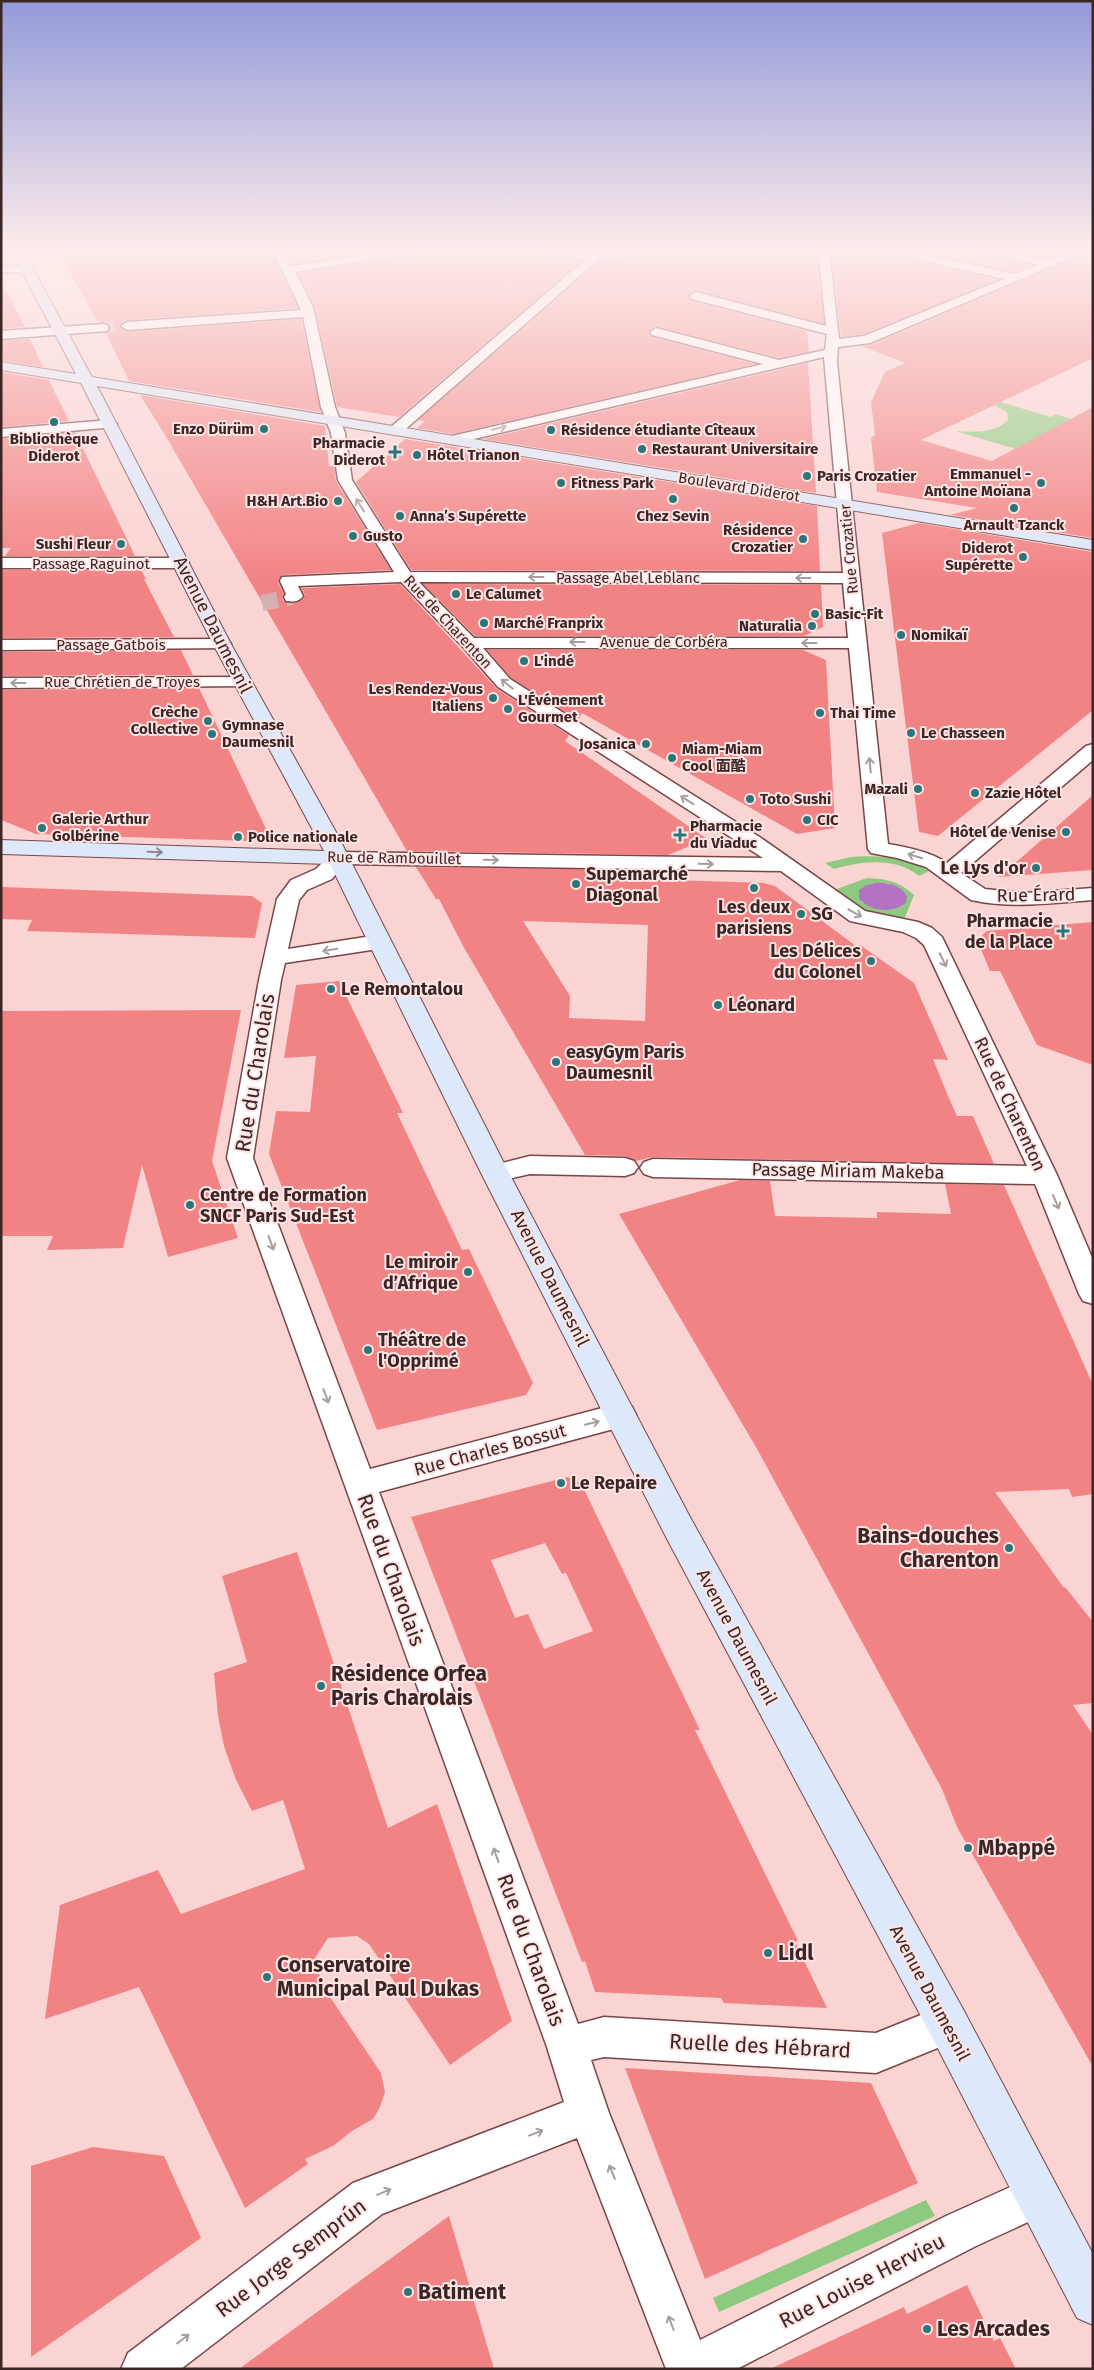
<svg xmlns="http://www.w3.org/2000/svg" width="1094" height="2370" viewBox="0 0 1094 2370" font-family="'Fira Sans','Noto Sans SC',sans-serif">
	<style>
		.green { fill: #8dca7f; fill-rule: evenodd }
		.water { fill: #b372c2 }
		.building { fill: #f28385; fill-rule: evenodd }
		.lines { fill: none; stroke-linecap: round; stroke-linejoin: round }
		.street-tunnel-far1 { stroke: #d4b1b0; stroke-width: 12; stroke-dasharray: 12 6; stroke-linecap: butt }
		.street-tunnel { stroke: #d4b1b0; stroke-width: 16; stroke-dasharray: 16 8; stroke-linecap: butt }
		.street-casing { stroke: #794647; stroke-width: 3 }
		.secondary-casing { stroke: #794647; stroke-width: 2 }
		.street { fill: #fff; fill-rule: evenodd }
		.secondary { fill: #dde8fb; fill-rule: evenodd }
		.oneway { stroke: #a79d9d }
		.oneway2 { stroke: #8c8690 }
		.poi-dot { fill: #2c767a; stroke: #fee5e4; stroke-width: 2 }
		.labels { text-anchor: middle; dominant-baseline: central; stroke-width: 4; stroke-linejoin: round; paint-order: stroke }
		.far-poi-label { font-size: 15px; font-weight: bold; fill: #3c2525; stroke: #fee5e4; text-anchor: start }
		.far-street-label { font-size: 15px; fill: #3c2525; stroke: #fee5e4 }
		.street-label { font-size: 18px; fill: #3c2525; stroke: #fee5e4 }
		.poi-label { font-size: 18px; font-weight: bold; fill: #3c2525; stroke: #fee5e4; text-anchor: start }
		.near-street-label { font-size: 21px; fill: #3c2525; stroke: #fee5e4 }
		.near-poi-label { font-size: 21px; font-weight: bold; fill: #3c2525; stroke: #fee5e4; text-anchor: start }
	</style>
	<rect width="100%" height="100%" fill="#fad4d3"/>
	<g class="green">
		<path d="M997,401L1051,417L1056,414L1071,419L1016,449L955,431C973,432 994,434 1008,420L1007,412L994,405Z"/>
		<path d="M851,857C878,855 906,857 929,871L919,876C896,857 862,861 834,869L825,863Z"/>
		<path d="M867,878C886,879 899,881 914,895L904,920L866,913L834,890ZM875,883H889L906,903C892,914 874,911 861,901L867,885Z"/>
		<polygon points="926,2200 935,2216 719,2312 713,2298"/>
	</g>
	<path class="water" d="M875,883C888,882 900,885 907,896L906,903C893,914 869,912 859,898V890L867,885Z"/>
	<g class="building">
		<polygon points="57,249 98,249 101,254 149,249 270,249 298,308 127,320 119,327 127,332 301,319 321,412 129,381 106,333 109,332 111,327 107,323 97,321"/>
		<polygon points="284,249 392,249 293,264"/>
		<polygon points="455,249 542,249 545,253 581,261 399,417 337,407 315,307 298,273"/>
		<polygon points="655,249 816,249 824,324 696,290 688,296 692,301 807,331 809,352 779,358 655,326 648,332 652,337 755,364 453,434 417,428 425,421 418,420 599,262 636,258"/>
		<polygon points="831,249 879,249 886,254 998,280 864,334 841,337"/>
		<polygon points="908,249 975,249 979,253 1032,265 1015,272"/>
		<polygon points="1005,249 1062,249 1068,250 1048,258"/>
		<polygon points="1085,254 1093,256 1093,358 921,440 992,461 1093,407 1093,538 950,515 977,508 877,492 871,438 875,435 871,402 885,372 905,363 861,346 871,345"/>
		<polygon points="1,280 25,327 1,329"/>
		<polygon points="30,339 43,367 1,360 1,341"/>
		<polygon points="808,363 816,493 483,439"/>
		<polygon points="1,372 49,380 69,421 1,427"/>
		<polygon points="140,395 325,426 329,466 334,466 336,481 391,570 282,575 278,582 284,594 282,598 284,602 294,603 303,599 305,595 301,588 400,584 497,689 569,735 565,741 707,839 668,855 407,851 165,435"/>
		<polygon points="75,432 135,556 5,556 11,548 1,548 1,439"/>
		<polygon points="405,439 817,506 820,571 411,570 356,482"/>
		<polygon points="919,523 1093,552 1093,710 938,836 919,832 882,533"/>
		<polygon points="1,570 141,570 146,579 144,579 174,637 1,638"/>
		<polygon points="423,584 821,585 823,627 804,636 475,636"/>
		<polygon points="181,650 193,675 1,676 1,652"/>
		<polygon points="487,650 803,650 826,660 835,828 797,834 582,713 578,720 511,678"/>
		<polygon points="199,688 268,833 248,841 36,834 1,820 1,690"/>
		<polygon points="1093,795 1093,870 999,877 1070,815"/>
		<path d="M416,867L631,870L612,878L764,883L775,886L856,946L860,945L914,983L948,1060L933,1059L948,1096L957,1116H973L994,1164L653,1157L636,1161L625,1156L585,1155L463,946L439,899H436ZM523,921L648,925L645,1021L569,1018L570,996Z"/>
		<polygon points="1,887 252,896 262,903 255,938 27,931 32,920 1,919"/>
		<polygon points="1093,922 1093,1065 1037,1045 1000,971 990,971 977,940 987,931"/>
		<polygon points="339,981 403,1113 397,1113 462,1250 469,1249 533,1383 526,1395 377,1430 269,1154 276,1111 310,1112 316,1056 284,1058 296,985"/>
		<polygon points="241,1010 212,1161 238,1238 168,1257 142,1165 123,1248 47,1250 53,1236 1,1236 1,1011"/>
		<polygon points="740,1180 770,1181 775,1216 877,1218 877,1212 951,1214 945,1184 1004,1185 1093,1385 1093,1494 1072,1497 1069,1489 995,1492 1064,1588 1065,1587 1093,1622 1093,1703 1073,1705 1093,1735 1093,2067 957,1827 942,1789 756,1447 619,1214"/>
		<path d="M568,1477L581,1483L700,1730H695L798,1941L795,1942L827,2008L724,2003L721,1998L595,1992L585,1961L582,1962L411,1517ZM545,1543L562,1574L566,1573L593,1631L544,1649L528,1614L515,1618L491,1560Z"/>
		<polygon points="297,1552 388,1828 437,1804 512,2021 450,2065 369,1944 357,1936 328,1938 313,1961 330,1997 381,2073 385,2092 380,2107 373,2119 352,2131 333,2146 305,2159 308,2164 245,2208 139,1987 45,2019 60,1905 158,1870 181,1914 305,1869 283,1800 252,1811 236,1780 224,1746 218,1716 214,1673 247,1662 222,1576"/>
		<polygon points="625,2068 871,2083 918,2183 705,2279"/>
		<polygon points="93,2147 164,2156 201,2238 31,2357 31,2166"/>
		<polygon points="449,2216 494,2369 239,2369"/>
		<polygon points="967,2285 994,2341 1000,2338 1016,2369 770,2369 904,2307 907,2314"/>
	</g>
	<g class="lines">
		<polyline class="street-tunnel-far1" points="103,328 127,326"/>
		<polyline class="street-tunnel" points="262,603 292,597"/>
		<g class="street-casing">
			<g id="street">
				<polygon points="1,249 21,249 19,251 1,254"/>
				<path d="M272,249H282L292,266L404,249H431L425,252L295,272L313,307L335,407L345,433L352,480L410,572L843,573L824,357L452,444L445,440L452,436L763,364L652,335L650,332L656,328L779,360L825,350L827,334L692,299L690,296L696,292L826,326L818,249H829L839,339L864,336L1004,279L886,252L881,249H900L1015,274L1038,265L979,251L977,249H997L1048,260L1077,249H1092L870,343L838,347L837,363L888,844C907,847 931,852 947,863L1086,746L1093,744V760L961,873L985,889L1025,893L1093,888V900C1053,903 1011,909 971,900L926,867L897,858L871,853L868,849L849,648H483L510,679L761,838L865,911L918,922L932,928L942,937L1057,1175L1093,1260V1304L1083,1301L1079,1294L1035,1184L653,1177L644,1174L640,1168L644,1162L653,1159L1027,1166L924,945L916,938L903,932L850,921L781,871L344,864L332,879L307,890L299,900L288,949L378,935L386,937L389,942L386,947L378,949L285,963L281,980L253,1158L370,1469L621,1403L632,1407L636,1415L632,1423L621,1427L379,1492L578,2024L604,2017L876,2033L948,2004L962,2010L968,2024L962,2038L876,2073L604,2057L591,2060L609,2113L700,2340L946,2216L1037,2175L1052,2181L1058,2196L1052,2211L976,2246L737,2369H666L577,2138L382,2214L181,2369H121L128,2353L353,2183L564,2102L547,2047L227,1158L259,980L277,899L291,880L316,869L331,854L338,852L763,858L498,687L463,647L401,582L298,586L303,596C299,602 293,602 286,601L284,597L286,594L280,581L282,577L394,572L338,480L331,433L321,407L303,317L127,330L121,326L127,322L301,310ZM419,582L843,583L848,638H474Z"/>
				<polygon points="544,249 599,253 653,249 636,256 598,260 401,433 391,433 389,430 391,427 585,260 545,251"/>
				<polygon points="1,266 28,267 34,270 28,273 1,272"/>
				<polygon points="103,324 107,325 109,328 107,331 1,339 1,331"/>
				<polygon points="110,420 117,424 115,427 1,437 1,429"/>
				<polygon points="1,558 181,558 187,560 189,563 187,566 181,568 1,568"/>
				<polygon points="222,639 228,640 231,644 228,648 1,650 1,640"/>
				<polygon points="242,677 248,678 251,682 248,686 1,688 1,678"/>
				<polygon points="530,1156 625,1158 634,1161 638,1167 634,1173 625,1176 530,1174 495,1182 486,1179 482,1173 486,1167"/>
			</g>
		</g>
		<g class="secondary-casing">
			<polygon id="secondary" points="10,249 22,249 92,377 1093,540 1093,550 97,386 231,644 336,832 509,1173 690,1517 963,2009 1093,2254 1093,2325 1077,2318 933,2039 666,1537 481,1173 330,864 1,854 1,840 324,851 213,644 81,383 1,370 1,362 76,374"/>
		</g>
		<use href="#street" class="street"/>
		<use href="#secondary" class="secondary"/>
	</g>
	<defs><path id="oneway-shaft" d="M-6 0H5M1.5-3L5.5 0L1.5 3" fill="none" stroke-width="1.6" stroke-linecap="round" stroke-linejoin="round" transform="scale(1.25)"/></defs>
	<g class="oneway">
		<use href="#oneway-shaft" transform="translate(499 428) rotate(-13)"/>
		<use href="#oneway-shaft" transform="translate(360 505) rotate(-122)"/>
		<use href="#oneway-shaft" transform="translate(536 577) rotate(-180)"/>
		<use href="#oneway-shaft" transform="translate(803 578) rotate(-180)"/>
		<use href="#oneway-shaft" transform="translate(577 642) rotate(-180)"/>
		<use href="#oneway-shaft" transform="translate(809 643) rotate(-180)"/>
		<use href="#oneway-shaft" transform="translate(18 683) rotate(180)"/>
		<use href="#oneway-shaft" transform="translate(507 684) rotate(-141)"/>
		<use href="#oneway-shaft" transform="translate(870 765) rotate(-96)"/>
		<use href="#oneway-shaft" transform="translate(687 800) rotate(-147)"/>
		<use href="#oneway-shaft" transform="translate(915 856) rotate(-163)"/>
		<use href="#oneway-shaft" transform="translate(491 860) rotate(1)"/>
		<use href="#oneway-shaft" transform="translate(706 864) rotate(1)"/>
		<use href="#oneway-shaft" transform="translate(855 913) rotate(29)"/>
		<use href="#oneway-shaft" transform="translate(330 950) rotate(170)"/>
		<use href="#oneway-shaft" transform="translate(943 960) rotate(65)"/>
		<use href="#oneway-shaft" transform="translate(1056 1202) rotate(66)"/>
		<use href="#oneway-shaft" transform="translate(271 1243) rotate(70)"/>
		<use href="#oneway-shaft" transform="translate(326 1396) rotate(70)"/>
		<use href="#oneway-shaft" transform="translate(592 1423) rotate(-14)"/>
		<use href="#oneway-shaft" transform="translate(496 1855) rotate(-110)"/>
		<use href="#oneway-shaft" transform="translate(536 2133) rotate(-21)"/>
		<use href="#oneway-shaft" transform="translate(612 2172) rotate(-112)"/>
		<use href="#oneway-shaft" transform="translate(384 2192) rotate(-22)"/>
		<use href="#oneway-shaft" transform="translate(671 2323) rotate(-111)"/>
		<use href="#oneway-shaft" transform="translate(183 2339) rotate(-37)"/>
	</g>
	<use class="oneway2" href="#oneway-shaft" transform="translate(155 852) rotate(2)"/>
	<linearGradient id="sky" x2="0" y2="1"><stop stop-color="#939ad9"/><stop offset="0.43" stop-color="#fdeceb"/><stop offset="1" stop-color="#fdeceb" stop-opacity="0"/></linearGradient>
	<rect width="1094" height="581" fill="url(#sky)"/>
	<g class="poi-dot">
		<circle cx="54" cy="422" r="5"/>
		<circle cx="264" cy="429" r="5"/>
		<circle cx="551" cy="430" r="5"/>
		<circle cx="642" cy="449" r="5"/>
		<path d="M392.5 444.5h5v5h5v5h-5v5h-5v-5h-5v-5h5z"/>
		<circle cx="417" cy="455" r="5"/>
		<circle cx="807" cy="476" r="5"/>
		<circle cx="561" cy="483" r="5"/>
		<circle cx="1041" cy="483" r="5"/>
		<circle cx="673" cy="499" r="5"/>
		<circle cx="338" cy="501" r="5"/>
		<circle cx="1014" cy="508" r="5"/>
		<circle cx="400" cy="516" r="5"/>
		<circle cx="353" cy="536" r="5"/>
		<circle cx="803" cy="539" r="5"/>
		<circle cx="121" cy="544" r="5"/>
		<circle cx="1023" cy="557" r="5"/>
		<circle cx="456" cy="594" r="5"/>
		<circle cx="815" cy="614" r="5"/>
		<circle cx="484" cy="623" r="5"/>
		<circle cx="812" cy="626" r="5"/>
		<circle cx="901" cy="635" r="5"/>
		<circle cx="524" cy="661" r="5"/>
		<circle cx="493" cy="698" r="5"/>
		<circle cx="508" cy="709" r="5"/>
		<circle cx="820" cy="713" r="5"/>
		<circle cx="208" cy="721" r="5"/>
		<circle cx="911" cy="733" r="5"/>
		<circle cx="212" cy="734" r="5"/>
		<circle cx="646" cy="744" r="5"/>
		<circle cx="672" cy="758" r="5"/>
		<circle cx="918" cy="789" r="5"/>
		<circle cx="975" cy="793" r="5"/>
		<circle cx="750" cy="799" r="5"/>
		<circle cx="807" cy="820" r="5"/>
		<circle cx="42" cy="828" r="5"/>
		<circle cx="1066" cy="832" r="5"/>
		<path d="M677.5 827.5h5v5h5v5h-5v5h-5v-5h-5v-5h5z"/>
		<circle cx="238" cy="837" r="5"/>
		<circle cx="1036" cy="868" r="5"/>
		<circle cx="576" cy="884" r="5"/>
		<circle cx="754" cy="888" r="5"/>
		<circle cx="801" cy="914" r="5"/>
		<path d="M1060.5 923.5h5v5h5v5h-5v5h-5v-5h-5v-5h5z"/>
		<circle cx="871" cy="961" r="5"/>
		<circle cx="331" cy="989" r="5"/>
		<circle cx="718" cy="1005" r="5"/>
		<circle cx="556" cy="1062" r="5"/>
		<circle cx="190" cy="1205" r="5"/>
		<circle cx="468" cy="1272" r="5"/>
		<circle cx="368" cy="1350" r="5"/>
		<circle cx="561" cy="1483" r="5"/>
		<circle cx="1009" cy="1548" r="5"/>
		<circle cx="321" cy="1686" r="5"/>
		<circle cx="968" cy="1848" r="5"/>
		<circle cx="768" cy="1953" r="5"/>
		<circle cx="267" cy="1977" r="5"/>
		<circle cx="408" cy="2292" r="5"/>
		<circle cx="927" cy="2329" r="5"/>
	</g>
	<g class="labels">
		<g class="far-poi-label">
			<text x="254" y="429" text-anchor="end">Enzo Dürüm</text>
			<text x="561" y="430">Résidence étudiante Cîteaux</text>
			<text x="54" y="439" text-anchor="middle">Bibliothèque<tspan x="54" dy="17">Diderot</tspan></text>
			<text x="385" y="443" text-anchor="end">Pharmacie<tspan x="385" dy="17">Diderot</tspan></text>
			<text x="652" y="449">Restaurant Universitaire</text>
			<text x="427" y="455">Hôtel Trianon</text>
			<text x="1031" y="474" text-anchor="end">Emmanuel -<tspan x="1031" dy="17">Antoine Moïana</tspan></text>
			<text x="817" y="476">Paris Crozatier</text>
			<text x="571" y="483">Fitness Park</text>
			<text x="328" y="501" text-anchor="end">H&amp;H Art.Bio</text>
			<text x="410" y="516">Anna’s Supérette</text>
			<text x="673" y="516" text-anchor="middle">Chez Sevin</text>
			<text x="1014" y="525" text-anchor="middle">Arnault Tzanck</text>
			<text x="793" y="530" text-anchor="end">Résidence<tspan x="793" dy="17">Crozatier</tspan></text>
			<text x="363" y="536">Gusto</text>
			<text x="111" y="544" text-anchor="end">Sushi Fleur</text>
			<text x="1013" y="548" text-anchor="end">Diderot<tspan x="1013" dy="17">Supérette</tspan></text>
			<text x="466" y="594">Le Calumet</text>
			<text x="825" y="614">Basic-Fit</text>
			<text x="494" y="623">Marché Franprix</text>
			<text x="802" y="626" text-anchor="end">Naturalia</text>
			<text x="911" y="635">Nomikaï</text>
			<text x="534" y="661">L'indé</text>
			<text x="483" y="689" text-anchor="end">Les Rendez-Vous<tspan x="483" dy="17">Italiens</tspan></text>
			<text x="518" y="700">L'Événement<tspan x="518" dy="17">Gourmet</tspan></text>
			<text x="198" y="712" text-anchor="end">Crèche<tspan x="198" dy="17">Collective</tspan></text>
			<text x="830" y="713">Thai Time</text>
			<text x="222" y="725">Gymnase<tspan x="222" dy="17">Daumesnil</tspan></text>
			<text x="921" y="733">Le Chasseen</text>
			<text x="636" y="744" text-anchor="end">Josanica</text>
			<text x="682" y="749">Miam-Miam<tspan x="682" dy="17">Cool 面酷</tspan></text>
			<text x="908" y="789" text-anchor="end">Mazali</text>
			<text x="985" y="793">Zazie Hôtel</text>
			<text x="760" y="799">Toto Sushi</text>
			<text x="52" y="819">Galerie Arthur<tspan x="52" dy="17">Golbérine</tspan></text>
			<text x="817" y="820">CIC</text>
			<text x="690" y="826">Pharmacie<tspan x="690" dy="17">du Viaduc</tspan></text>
			<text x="1056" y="832" text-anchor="end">Hôtel de Venise</text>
			<text x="248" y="837">Police nationale</text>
		</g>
		<g class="far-street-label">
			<text transform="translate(739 487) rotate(9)">Boulevard Diderot</text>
			<text transform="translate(849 549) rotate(-95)">Rue Crozatier</text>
			<text x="91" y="564">Passage Raguinot</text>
			<text x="628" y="578">Passage Abel Leblanc</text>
			<text transform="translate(448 622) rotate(47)">Rue de Charenton</text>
			<text x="664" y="642">Avenue de Corbéra</text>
			<text x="111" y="645">Passage Gatbois</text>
			<text x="122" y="682">Rue Chrétien de Troyes</text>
			<text transform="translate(394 858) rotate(1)">Rue de Rambouillet</text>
		</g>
		<g class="street-label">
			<text transform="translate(213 625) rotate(63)">Avenue Daumesnil</text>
			<text transform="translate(1036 895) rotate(-1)">Rue Érard</text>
			<text transform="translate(1010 1104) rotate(65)">Rue de Charenton</text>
			<text transform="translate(848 1171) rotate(1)">Passage Miriam Makeba</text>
			<text transform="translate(550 1278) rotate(63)">Avenue Daumesnil</text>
			<text transform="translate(490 1450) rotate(-15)">Rue Charles Bossut</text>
			<text transform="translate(737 1637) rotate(62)">Avenue Daumesnil</text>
			<text transform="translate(930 1993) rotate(62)">Avenue Daumesnil</text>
		</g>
		<g class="poi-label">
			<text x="1026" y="868" text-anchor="end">Le Lys d'or</text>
			<text x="586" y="874">Supemarché<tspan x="586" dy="21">Diagonal</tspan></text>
			<text x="754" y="907" text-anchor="middle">Les deux<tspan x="754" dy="21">parisiens</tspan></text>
			<text x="811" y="914">SG</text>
			<text x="1053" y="921" text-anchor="end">Pharmacie<tspan x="1053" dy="21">de la Place</tspan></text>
			<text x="861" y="951" text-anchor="end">Les Délices<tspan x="861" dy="21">du Colonel</tspan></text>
			<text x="341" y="989">Le Remontalou</text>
			<text x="728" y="1005">Léonard</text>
			<text x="566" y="1052">easyGym Paris<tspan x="566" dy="21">Daumesnil</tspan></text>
			<text x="200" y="1195">Centre de Formation<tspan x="200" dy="21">SNCF Paris Sud-Est</tspan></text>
			<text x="458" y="1262" text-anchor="end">Le miroir<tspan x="458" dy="21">d’Afrique</tspan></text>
			<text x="378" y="1340">Théâtre de<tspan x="378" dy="21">l'Opprimé</tspan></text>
			<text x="571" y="1483">Le Repaire</text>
		</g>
		<g class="near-street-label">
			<text transform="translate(255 1073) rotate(-81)">Rue du Charolais</text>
			<text transform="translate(391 1570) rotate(70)">Rue du Charolais</text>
			<text transform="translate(531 1950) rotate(70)">Rue du Charolais</text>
			<text transform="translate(760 2046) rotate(3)">Ruelle des Hébrard</text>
			<text transform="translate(291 2258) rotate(-37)">Rue Jorge Semprún</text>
			<text transform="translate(862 2281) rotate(-27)">Rue Louise Hervieu</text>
		</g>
		<g class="near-poi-label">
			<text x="999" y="1536" text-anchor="end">Bains-douches<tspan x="999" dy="24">Charenton</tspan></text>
			<text x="331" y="1674">Résidence Orfea<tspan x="331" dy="24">Paris Charolais</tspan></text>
			<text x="978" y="1848">Mbappé</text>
			<text x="778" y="1953">Lidl</text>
			<text x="277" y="1965">Conservatoire<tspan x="277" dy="24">Municipal Paul Dukas</tspan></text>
			<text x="418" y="2292">Batiment</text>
			<text x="937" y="2329">Les Arcades</text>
		</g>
	</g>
	<rect width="1094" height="2370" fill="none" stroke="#3c2525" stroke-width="5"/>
</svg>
